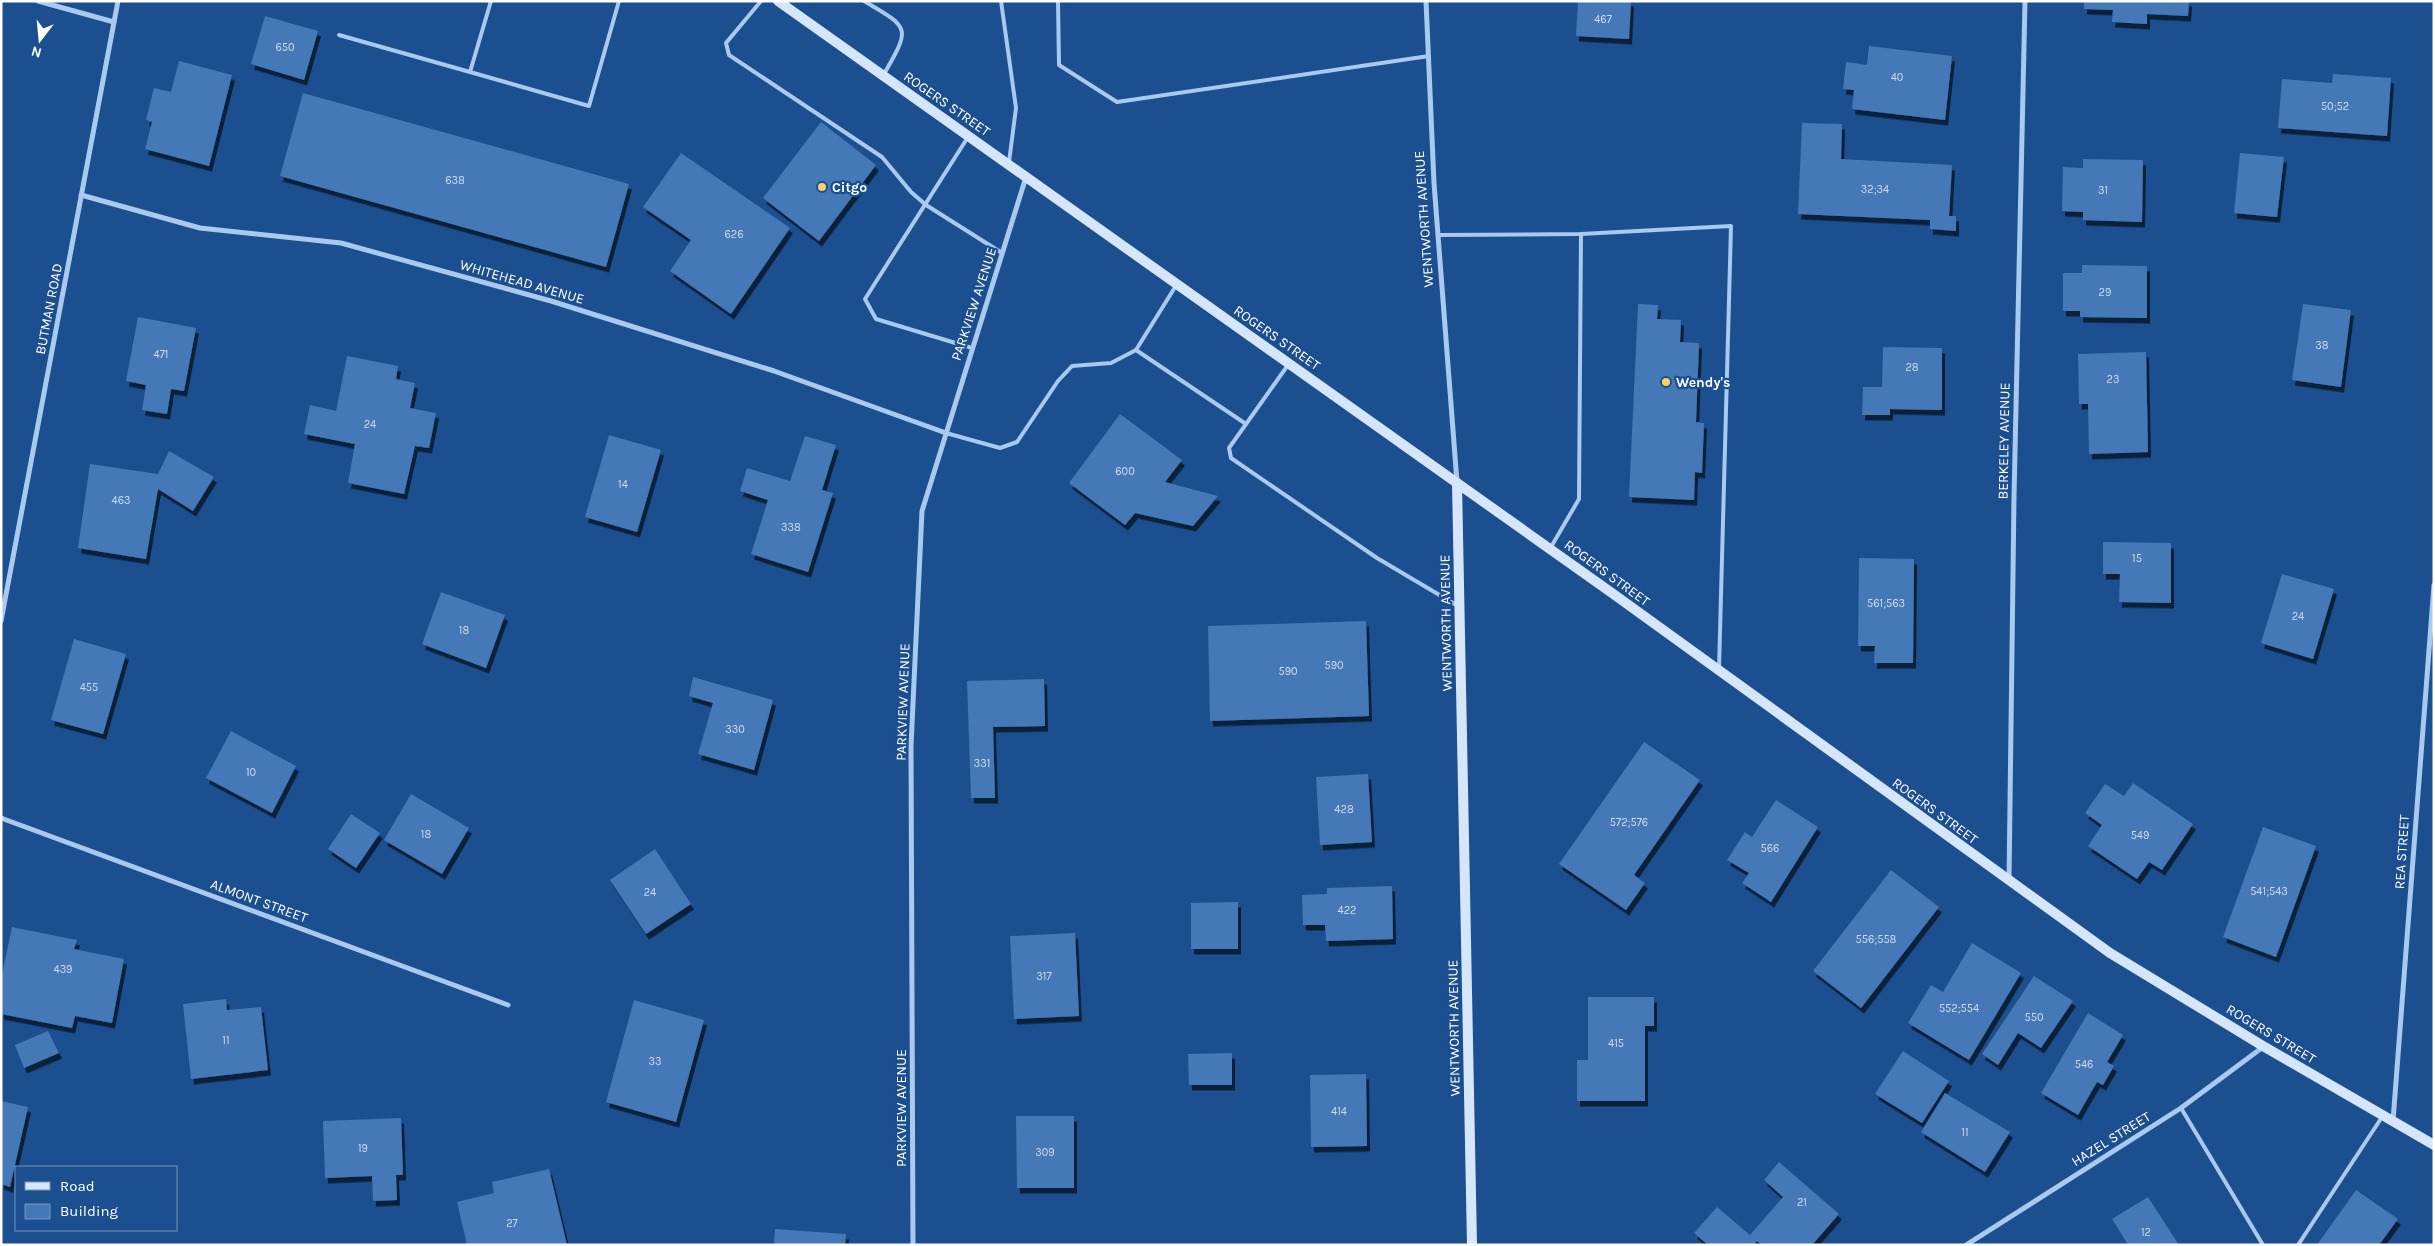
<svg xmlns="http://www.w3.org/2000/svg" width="2435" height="1246" viewBox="0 0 2435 1246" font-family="Karla,sans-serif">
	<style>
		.building { fill: #4478b7; filter: url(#shadow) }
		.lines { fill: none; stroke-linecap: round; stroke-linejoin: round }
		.lane { stroke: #a9c9ee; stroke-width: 4 }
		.street { stroke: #a9c9ee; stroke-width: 5 }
		.secondary { stroke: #d6e6fa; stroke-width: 10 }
		.poi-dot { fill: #ffd166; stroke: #1b4f8f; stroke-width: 2 }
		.labels { text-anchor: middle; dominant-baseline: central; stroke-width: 4.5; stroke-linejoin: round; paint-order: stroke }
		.number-label { font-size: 11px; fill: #d0dded }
		.street-label { font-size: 14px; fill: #fff; stroke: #1b4f8f }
		.poi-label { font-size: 14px; font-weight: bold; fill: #fff; stroke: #1b4f8f; text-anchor: start }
	</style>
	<defs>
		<filter id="shadow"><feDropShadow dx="3" dy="5.5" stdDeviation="0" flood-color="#0009"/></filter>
	</defs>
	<rect width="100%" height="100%" fill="#1b4f8f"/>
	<g class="building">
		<polygon points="1578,1 1631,1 1629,39 1576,36"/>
		<polygon points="2084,1 2189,1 2188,16 2147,14 2147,24 2112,22 2113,10 2084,9"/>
		<polygon points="265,16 318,31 304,80 251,64"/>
		<polygon points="1869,46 1952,56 1945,120 1852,109 1854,90 1843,89 1846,62 1867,65"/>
		<polygon points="179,61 232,75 209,166 145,149 152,122 146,120 154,88 171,92"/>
		<polygon points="2333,74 2391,78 2387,136 2278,128 2282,79 2332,83"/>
		<polygon points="303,93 629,184 606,267 280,176"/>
		<polygon points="821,122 876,165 819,241 763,198"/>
		<polygon points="1802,123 1842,124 1841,159 1952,165 1949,216 1956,216 1956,231 1930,229 1930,220 1798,214"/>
		<polygon points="681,153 790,228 731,314 670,271 691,240 643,207"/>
		<polygon points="2240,153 2284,157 2277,217 2234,213"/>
		<polygon points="2083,159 2143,160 2142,222 2083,220 2083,212 2062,211 2063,167 2083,168"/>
		<polygon points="2082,265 2147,266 2147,318 2080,317 2080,311 2063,311 2063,273 2082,273"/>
		<polygon points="1638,304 1658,305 1657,319 1681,320 1680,342 1699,343 1696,422 1704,423 1702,473 1695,472 1694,500 1629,497"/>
		<polygon points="2303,304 2351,310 2341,387 2292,380"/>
		<polygon points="138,317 196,328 184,391 171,389 167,414 142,410 146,385 126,381"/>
		<polygon points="1883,347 1942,348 1942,410 1890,409 1890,415 1862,415 1863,387 1882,387"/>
		<polygon points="2146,352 2148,452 2089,454 2088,404 2079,404 2078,354"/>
		<polygon points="347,356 398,366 396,379 415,383 410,408 436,413 429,448 415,446 404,494 348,483 355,444 304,434 310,405 336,411"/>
		<polygon points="1120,414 1182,460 1165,482 1218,496 1193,526 1135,513 1125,525 1069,483"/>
		<polygon points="609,435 661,450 637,532 585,517"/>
		<polygon points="805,436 836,445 822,490 833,493 808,572 751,554 768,500 740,491 747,468 790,481"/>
		<polygon points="169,451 214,477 193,511 158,489 146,559 78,548 90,464 158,474"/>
		<polygon points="2103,542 2171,543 2171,603 2119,602 2120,574 2103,574"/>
		<polygon points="1859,558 1914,559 1913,663 1874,663 1875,646 1858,646"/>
		<polygon points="2282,574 2334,589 2313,659 2261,643"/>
		<polygon points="441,592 505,615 486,668 422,644"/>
		<polygon points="1366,621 1369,716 1210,721 1208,626"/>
		<polygon points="74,639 126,654 103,734 51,720"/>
		<polygon points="693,677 773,700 754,770 698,754 713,703 689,696"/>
		<polygon points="1044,679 1045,726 993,727 995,798 971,798 967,681"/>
		<polygon points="231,731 296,766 272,813 206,778"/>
		<polygon points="1644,742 1700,780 1634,875 1645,883 1626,910 1559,864"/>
		<polygon points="1368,774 1372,842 1320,845 1316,777"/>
		<polygon points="2133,783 2193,824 2162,870 2149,862 2137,879 2088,846 2102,825 2085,813 2105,784 2124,796"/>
		<polygon points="411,794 469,828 442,874 384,840"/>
		<polygon points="1776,800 1818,827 1771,902 1742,883 1749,873 1727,860 1745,832 1752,837"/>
		<polygon points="351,814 380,833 356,868 328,849"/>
		<polygon points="2263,827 2316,846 2276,957 2223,937"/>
		<polygon points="655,849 691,904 646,934 610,880"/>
		<polygon points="1891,870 1939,907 1861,1008 1813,971"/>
		<polygon points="1392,886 1393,939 1326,941 1325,925 1303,925 1302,895 1327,894 1327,888"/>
		<polygon points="1238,902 1238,949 1191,949 1191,903"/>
		<polygon points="12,927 77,940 74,949 124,959 112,1023 75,1016 72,1028 1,1014 1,979"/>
		<polygon points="1075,933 1079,1016 1014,1019 1010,936"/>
		<polygon points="1972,943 2021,973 1969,1060 1908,1023 1931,985 1943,992"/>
		<polygon points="2034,976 2073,1001 2041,1048 2018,1033 1998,1065 1982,1054"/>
		<polygon points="1588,997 1654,997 1654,1026 1645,1026 1645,1101 1577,1101 1577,1060 1588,1060"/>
		<polygon points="226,999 227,1010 261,1007 268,1070 191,1079 183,1004"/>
		<polygon points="634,1000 704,1020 676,1122 606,1102"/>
		<polygon points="2088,1013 2123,1035 2107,1062 2114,1066 2103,1085 2097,1082 2078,1115 2041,1093"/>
		<polygon points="48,1031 59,1053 24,1068 15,1045"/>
		<polygon points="1903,1051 1949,1081 1922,1123 1875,1094"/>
		<polygon points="1232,1053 1232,1085 1189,1085 1188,1054"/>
		<polygon points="1366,1074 1367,1146 1311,1147 1310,1075"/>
		<polygon points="1945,1093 2010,1132 1985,1172 1921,1132"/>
		<polygon points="1,1101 28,1107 10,1187 1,1184"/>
		<polygon points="1016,1116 1074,1116 1074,1188 1017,1188"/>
		<polygon points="401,1118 403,1175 396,1175 397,1200 373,1201 372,1176 325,1178 323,1121"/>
		<polygon points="1779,1162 1839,1214 1812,1245 1762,1245 1757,1241 1754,1245 1708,1245 1694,1233 1717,1207 1750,1235 1783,1197 1764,1180"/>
		<polygon points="549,1169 567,1245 467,1245 457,1202 494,1193 492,1182"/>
		<polygon points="2356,1190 2398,1219 2379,1245 2317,1245"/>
		<polygon points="2148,1197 2179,1245 2128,1245 2112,1219"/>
		<polygon points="775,1229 846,1234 845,1245 774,1245"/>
	</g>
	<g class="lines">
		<g class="lane">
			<polyline points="491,1 470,72 589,106 619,1"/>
			<polyline points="761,1 726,43 729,55 882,157 911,192 926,205 1002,253"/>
			<path d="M864,1C910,28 911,27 884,74"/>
			<polyline points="1001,1 1016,108 1009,162"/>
			<polyline points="1058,1 1059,65 1117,102 1429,56"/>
			<polyline points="339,35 470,72"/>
			<polyline points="968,137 865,299 876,319 972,348"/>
			<polyline points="1438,235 1581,234 1731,226 1719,669"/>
			<polyline points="1177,284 1136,350 1246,424"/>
			<polyline points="1288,365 1229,448 1231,458 1377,558 1458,606"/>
			<polyline points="946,433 1000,448 1017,442 1058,381 1072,366 1111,363 1136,350"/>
			<polyline points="1551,547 1579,499 1581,234"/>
			<polyline points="2181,1108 2263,1245"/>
			<polyline points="2298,1245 2382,1117"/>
		</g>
		<g class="street">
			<polyline points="38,1 114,22"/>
			<polyline points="1426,1 1434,183 1457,482"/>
			<polyline points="81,195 200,228 341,243 551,301 774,371 946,433"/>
			<polyline points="1,621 118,1"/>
			<polyline points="1,818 508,1005"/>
			<polyline points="2009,881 2014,497 2025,1"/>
			<polyline points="2393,1121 2434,585"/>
			<polyline points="913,1245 911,746 922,511 1026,177"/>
			<polyline points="1966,1245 2181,1108 2263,1047"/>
		</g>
		<g class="secondary">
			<polyline points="778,1 1612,593 2110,953 2263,1046 2434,1145"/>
			<polyline points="1457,483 1472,1245"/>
		</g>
	</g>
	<g class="poi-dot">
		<circle cx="822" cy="187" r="5"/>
		<circle cx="1666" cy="382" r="5"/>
	</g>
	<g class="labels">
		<g class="number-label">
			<text x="1603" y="19">467</text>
			<text x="285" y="47">650</text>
			<text x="1897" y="77">40</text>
			<text x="2335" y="106">50;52</text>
			<text x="455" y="180">638</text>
			<text x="1875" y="189">32;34</text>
			<text x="2103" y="190">31</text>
			<text x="734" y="234">626</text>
			<text x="2105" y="292">29</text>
			<text x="2322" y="345">38</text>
			<text x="161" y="354">471</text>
			<text x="1912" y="367">28</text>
			<text x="2113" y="379">23</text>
			<text x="370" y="424">24</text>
			<text x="1125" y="471">600</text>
			<text x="623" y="484">14</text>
			<text x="121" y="500">463</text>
			<text x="791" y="527">338</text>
			<text x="2137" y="558">15</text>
			<text x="1886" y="603">561;563</text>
			<text x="2298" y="616">24</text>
			<text x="464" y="630">18</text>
			<text x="1334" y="665">590</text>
			<text x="1288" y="671">590</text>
			<text x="89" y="687">455</text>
			<text x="735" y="729">330</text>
			<text x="982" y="763">331</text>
			<text x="251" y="772">10</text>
			<text x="1344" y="809">428</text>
			<text x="1629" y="822">572;576</text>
			<text x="426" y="834">18</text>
			<text x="2140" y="835">549</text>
			<text x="1770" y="848">566</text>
			<text x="2269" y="891">541;543</text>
			<text x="650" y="892">24</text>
			<text x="1347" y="910">422</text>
			<text x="1876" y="939">556;558</text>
			<text x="63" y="969">439</text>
			<text x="1044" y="976">317</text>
			<text x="1959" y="1008">552;554</text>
			<text x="2034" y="1017">550</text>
			<text x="226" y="1040">11</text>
			<text x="1616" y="1043">415</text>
			<text x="655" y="1061">33</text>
			<text x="2084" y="1064">546</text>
			<text x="1339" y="1111">414</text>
			<text x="1965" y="1132">11</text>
			<text x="363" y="1148">19</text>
			<text x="1045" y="1152">309</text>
			<text x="1802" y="1202">21</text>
			<text x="512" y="1223">27</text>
			<text x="2146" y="1232">12</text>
		</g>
		<g class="street-label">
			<text transform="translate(947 104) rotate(35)">ROGERS STREET</text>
			<text transform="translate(1424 219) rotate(-94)">WENTWORTH AVENUE</text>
			<text transform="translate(522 282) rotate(16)">WHITEHEAD AVENUE</text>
			<text transform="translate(974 304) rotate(-72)">PARKVIEW AVENUE</text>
			<text transform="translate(49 309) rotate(-79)">BUTMAN ROAD</text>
			<text transform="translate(1277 338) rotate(35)">ROGERS STREET</text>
			<text transform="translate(2004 441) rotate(-89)">BERKELEY AVENUE</text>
			<text transform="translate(1607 573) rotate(36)">ROGERS STREET</text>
			<text transform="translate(1446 623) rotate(-91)">WENTWORTH AVENUE</text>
			<text transform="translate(903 702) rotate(-88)">PARKVIEW AVENUE</text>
			<text transform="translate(1935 811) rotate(36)">ROGERS STREET</text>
			<text transform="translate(2402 852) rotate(-86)">REA STREET</text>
			<text transform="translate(259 901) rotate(20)">ALMONT STREET</text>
			<text transform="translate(1454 1028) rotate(-91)">WENTWORTH AVENUE</text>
			<text transform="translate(2271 1034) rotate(31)">ROGERS STREET</text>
			<text transform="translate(901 1108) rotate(-90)">PARKVIEW AVENUE</text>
			<text transform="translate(2111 1139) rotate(-32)">HAZEL STREET</text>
		</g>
		<g class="poi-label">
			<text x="832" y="187">Citgo</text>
			<text x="1676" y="382">Wendy's</text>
		</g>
	</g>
	<rect width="2435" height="1246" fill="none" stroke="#ffffff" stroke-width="5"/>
	<rect x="15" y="1166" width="162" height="65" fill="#1b4f8f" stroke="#7695bc"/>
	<rect x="25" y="1182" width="25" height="8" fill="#d6e6fa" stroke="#7695bc"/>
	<text x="60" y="1191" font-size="15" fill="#ffffff">Road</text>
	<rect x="25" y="1204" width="25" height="15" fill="#4478b7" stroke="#7695bc"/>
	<text x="60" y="1216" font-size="15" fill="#ffffff">Building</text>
	<g transform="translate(40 40) rotate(196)" stroke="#1b4f8f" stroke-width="4" paint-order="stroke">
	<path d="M0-4L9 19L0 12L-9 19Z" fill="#ffffff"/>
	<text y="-8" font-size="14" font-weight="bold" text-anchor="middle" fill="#ffffff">N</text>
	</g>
</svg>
